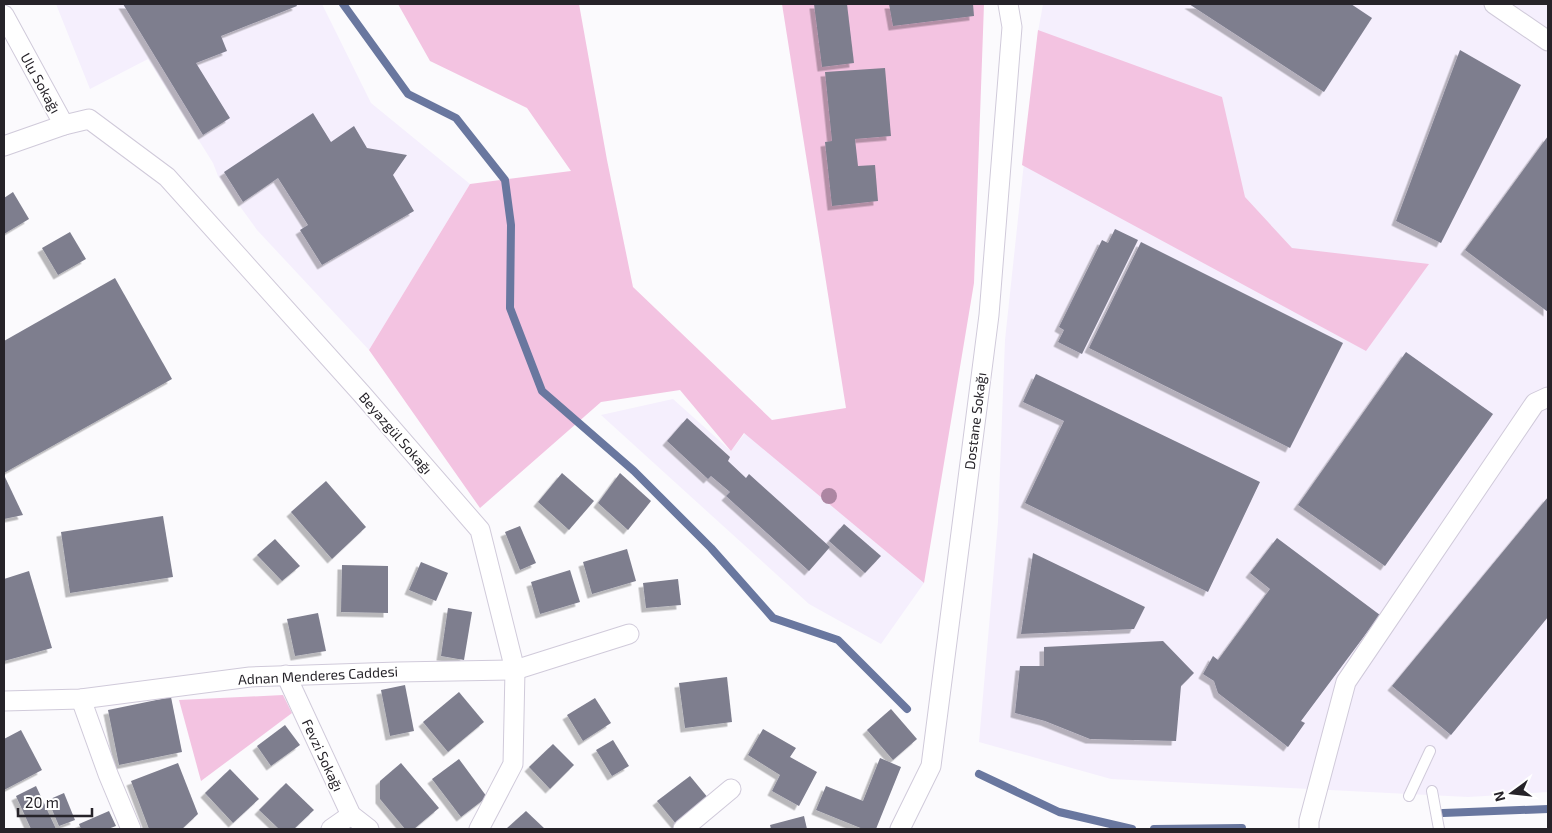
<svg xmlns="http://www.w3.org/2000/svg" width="1552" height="833" viewBox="0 0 1552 833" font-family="'Exo 2',sans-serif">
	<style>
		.built { fill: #f5effd }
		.green { fill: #f3c3e1 }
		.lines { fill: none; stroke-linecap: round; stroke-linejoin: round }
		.stream { stroke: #69779f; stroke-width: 8 }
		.building { fill: #7e7e8e; filter: url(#shadow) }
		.lane-casing { stroke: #d0cada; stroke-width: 12 }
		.street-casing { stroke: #d0cada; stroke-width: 21 }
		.lane { stroke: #fff; stroke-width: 10 }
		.street { stroke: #fff; stroke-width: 19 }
		.tree { fill: #ac86a2 }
		.labels { text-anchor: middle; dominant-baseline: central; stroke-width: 4; stroke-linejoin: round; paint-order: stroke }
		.street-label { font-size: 14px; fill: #262329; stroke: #fff }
	</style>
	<defs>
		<filter id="shadow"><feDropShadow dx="-4.5" dy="4.5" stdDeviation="0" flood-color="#0004"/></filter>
	</defs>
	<rect width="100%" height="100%" fill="#fbfafd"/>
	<g class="built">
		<polygon points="56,4 322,4 371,103 470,184 369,350 257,230 218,176 213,163 148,59 90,89"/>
		<polygon points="1043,4 1548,4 1548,792 1468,797 1111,779 979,742 998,522 1005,340 1038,32"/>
		<polygon points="673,399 731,451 745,433 924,583 881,644 809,604 601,415"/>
	</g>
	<g class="green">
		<polygon points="398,4 579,4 607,160 633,287 772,420 846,408 782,4 984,4 974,283 924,583 744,433 731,451 680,390 601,402 480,508 369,350 470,184 571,171 527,108 430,61"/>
		<polygon points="1038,30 1222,97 1245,197 1292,248 1429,264 1366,351 1022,165"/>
		<polygon points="283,695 292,713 201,781 179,700"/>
	</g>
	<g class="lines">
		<g class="stream">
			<polyline points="343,4 408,94 456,118 505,180 511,225 510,308 542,391 634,471 711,548 773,618 838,640 907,709"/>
			<polyline points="979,774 1059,812 1132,829"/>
			<polyline points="1443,813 1548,809"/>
			<polyline points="1154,829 1242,828"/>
		</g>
	</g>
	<g class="building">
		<polygon points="123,4 296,4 297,6 221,36 227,51 196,63 230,118 203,135"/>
		<polygon points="814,4 847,4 854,63 822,67"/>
		<polygon points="889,4 973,4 974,16 893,26"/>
		<polygon points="1189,4 1351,4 1372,18 1324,92"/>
		<polygon points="1460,50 1521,85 1441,243 1396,221"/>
		<polygon points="885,68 891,136 855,139 858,166 875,165 878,201 832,206 825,142 832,141 825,72"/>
		<polygon points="313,113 331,142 354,126 367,148 407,155 393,175 414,211 322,265 300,230 308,225 278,178 243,202 224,172"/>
		<polygon points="1548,136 1548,312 1465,250"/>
		<polygon points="13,192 29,219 4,234 4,198"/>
		<polygon points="1115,229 1138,240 1082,354 1058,342 1064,330 1059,327 1102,240 1108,243"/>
		<polygon points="70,232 86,259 58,275 42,248"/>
		<polygon points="1141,242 1343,343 1290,448 1089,348"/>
		<polygon points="115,278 172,379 4,473 4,341"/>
		<polygon points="1406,352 1493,414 1385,566 1298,505"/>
		<polygon points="1036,374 1260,482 1208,592 1025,503 1064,421 1023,402"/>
		<polygon points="687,418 730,457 728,461 746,478 749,474 830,547 809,571 726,496 730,492 711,476 708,479 667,441"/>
		<polygon points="562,473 594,501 569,530 538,502"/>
		<polygon points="620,473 651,501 628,530 598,503"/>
		<polygon points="4,475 23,515 4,519"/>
		<polygon points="326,481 366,527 332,559 291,512"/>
		<polygon points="1548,497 1548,617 1451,735 1392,686"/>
		<polygon points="163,516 173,577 70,593 61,532"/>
		<polygon points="844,524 881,556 865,573 829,541"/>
		<polygon points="520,526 536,563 520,570 505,532"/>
		<polygon points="1277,538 1380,615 1301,721 1305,723 1288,747 1218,693 1214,681 1203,674 1213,656 1218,660 1270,589 1250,573"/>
		<polygon points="275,539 300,566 282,581 257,555"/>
		<polygon points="627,549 636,581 592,594 583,562"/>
		<polygon points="1033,553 1145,607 1134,629 1021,634"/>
		<polygon points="421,562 448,573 436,601 409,590"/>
		<polygon points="342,565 388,566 388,613 341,612"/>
		<polygon points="570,570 580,602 540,614 531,582"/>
		<polygon points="29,571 52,648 4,661 4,579"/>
		<polygon points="678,579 681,605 646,608 643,583"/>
		<polygon points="448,608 472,612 464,660 441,656"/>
		<polygon points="318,613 326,651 295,656 287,619"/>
		<polygon points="1163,641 1194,673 1181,686 1176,741 1090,739 1045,721 1015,713 1020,666 1044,666 1044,647"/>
		<polygon points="727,677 732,722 685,728 679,683"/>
		<polygon points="405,685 414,731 390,736 381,690"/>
		<polygon points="459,692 484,722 448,752 423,722"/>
		<polygon points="171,697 182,752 119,765 108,710"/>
		<polygon points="595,698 611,723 583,741 567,715"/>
		<polygon points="891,709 917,739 893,760 867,730"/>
		<polygon points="285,725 300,745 271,766 257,746"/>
		<polygon points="763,729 796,748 790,757 817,772 799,806 772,791 780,775 748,755"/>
		<polygon points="21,730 42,770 4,790 4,739"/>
		<polygon points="613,740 629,766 612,776 596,750"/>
		<polygon points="553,744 574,765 550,789 529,767"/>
		<polygon points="880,758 901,767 876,829 863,829 816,810 826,786 863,801"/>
		<polygon points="459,759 487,797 461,817 432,779"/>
		<polygon points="178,763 198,814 182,829 149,829 131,781"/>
		<polygon points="401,763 439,808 414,829 405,829 380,799 380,781"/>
		<polygon points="230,769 259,799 233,823 205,793"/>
		<polygon points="690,776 709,799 677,825 657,801"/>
		<polygon points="286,783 314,810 294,829 279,829 259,810"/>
		<polygon points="36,786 56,829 31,829 16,796"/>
		<polygon points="64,793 75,820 59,826 48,800"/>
		<polygon points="109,811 116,826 108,829 81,829 79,824"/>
		<polygon points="526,811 545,829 506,829"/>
		<polygon points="804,816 807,829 771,829 770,825"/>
	</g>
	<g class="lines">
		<g class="lane-casing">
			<g id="lane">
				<polyline points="1432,791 1439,829"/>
				<polyline points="1409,796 1430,751"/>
			</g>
		</g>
		<g class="street-casing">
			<g id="street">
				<polyline points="1494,4 1548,41"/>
				<polyline points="4,15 64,125"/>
				<polyline points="4,146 64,125 89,119 167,177 361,393 480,530 515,670 513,764 479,829"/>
				<polyline points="286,675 351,815 369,829"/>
				<polyline points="81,699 108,774 131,829"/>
				<polyline points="4,701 81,699 250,677 398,672 515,670 629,634"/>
				<polyline points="331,829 351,815"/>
				<polyline points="683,829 731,789"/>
				<polyline points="900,829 931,766 989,315 1012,27 1008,4"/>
				<polyline points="1309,829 1309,821 1346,682 1535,403 1548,397"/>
			</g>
		</g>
		<use href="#lane" class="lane"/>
		<use href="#street" class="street"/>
	</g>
	<circle class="tree" cx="829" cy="496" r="8"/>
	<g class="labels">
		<g class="street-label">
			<text transform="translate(41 83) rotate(61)">Ulu Sokağı</text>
			<text transform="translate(975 421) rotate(-83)">Dostane Sokağı</text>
			<text transform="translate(396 433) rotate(49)">Beyazgül Sokağı</text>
			<text transform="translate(318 675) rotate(-3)">Adnan Menderes Caddesi</text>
			<text transform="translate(323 755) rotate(65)">Fevzi Sokağı</text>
		</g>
	</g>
	<rect width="1552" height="833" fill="none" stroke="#262329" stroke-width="10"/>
	<g transform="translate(1512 793) rotate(255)" stroke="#ffffff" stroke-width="4" paint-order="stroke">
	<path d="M0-4L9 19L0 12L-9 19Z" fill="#262329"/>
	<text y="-8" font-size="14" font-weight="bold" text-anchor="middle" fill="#262329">N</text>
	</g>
	<path d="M18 808v8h74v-8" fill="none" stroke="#262329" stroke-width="2.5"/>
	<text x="25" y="808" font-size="15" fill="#262329" stroke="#ffffff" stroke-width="4" paint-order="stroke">20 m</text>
</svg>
